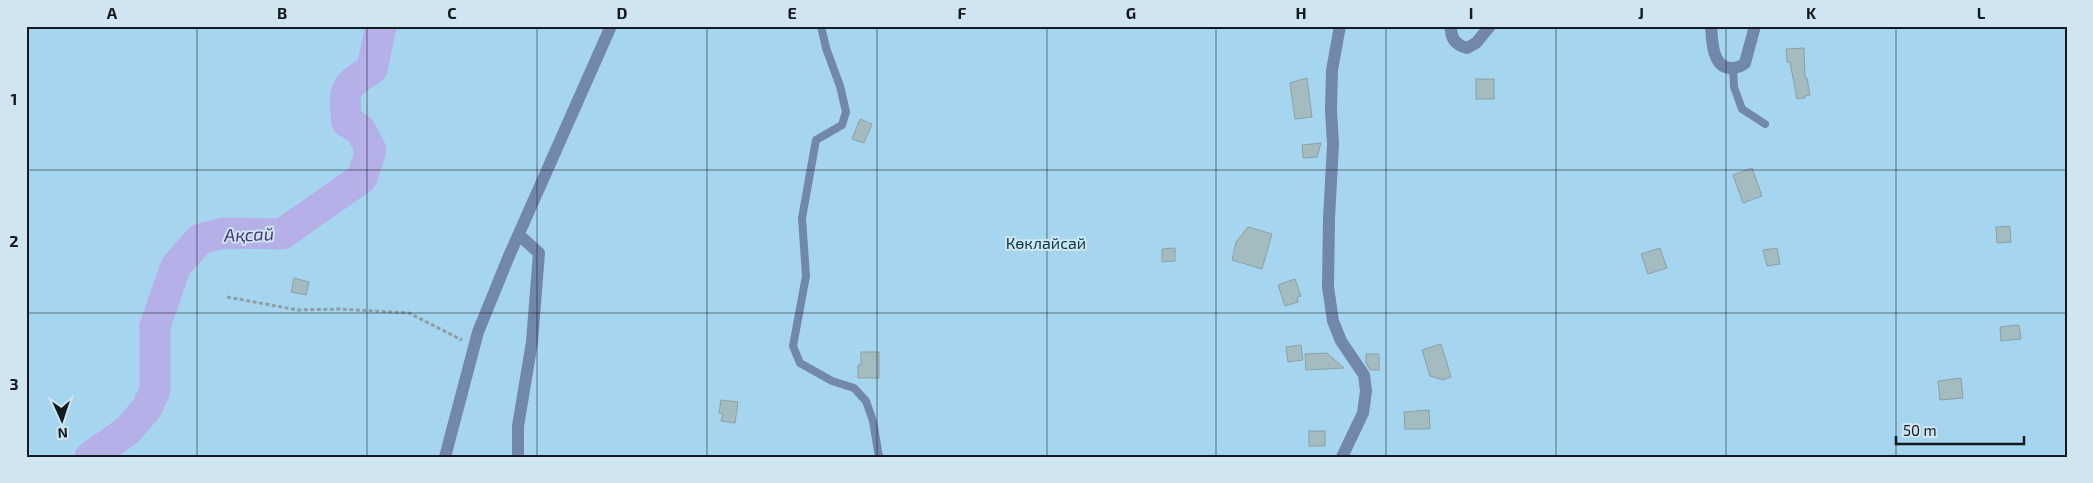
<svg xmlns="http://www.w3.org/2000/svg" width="2093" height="483" viewBox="0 0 2093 483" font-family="'Exo 2',sans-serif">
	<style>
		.green { fill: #a6d5ef }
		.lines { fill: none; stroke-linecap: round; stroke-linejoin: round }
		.river { stroke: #b5b0e8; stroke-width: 31 }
		.building { fill: #a4bcbf; stroke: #8aa1a4 }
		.path { stroke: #8e9ea6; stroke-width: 3; stroke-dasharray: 4 2.5; stroke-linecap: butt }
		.lane { stroke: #7187ac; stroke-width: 8 }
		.street { stroke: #7187ac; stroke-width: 12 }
		.grid { fill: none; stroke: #141b1f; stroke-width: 1; stroke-opacity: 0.55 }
		.labels { text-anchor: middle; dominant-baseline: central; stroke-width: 4; stroke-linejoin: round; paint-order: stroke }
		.park-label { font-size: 16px; fill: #00374d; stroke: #d0e5f0 }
		.water-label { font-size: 18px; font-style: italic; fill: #423679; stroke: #d0e5f0 }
		.neatline { fill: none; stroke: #141b1f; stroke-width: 2 }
		.grid-label { font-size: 16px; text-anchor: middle; font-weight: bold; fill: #141b1f }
	</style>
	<rect width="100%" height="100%" fill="#d0e5f0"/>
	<rect class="green" x="26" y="26" width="2041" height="431"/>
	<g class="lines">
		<path class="river" d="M90,457L127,431L147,408L155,390V326L176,266L200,239L224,233L282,234L362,178L371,150L360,129L347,122C343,88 344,87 372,69L381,26"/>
	</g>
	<g class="building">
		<polygon points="1804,48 1805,78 1807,78 1810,95 1805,96 1805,98 1797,99 1790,62 1787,62 1786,49"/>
		<polygon points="1307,78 1312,117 1295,119 1290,83"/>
		<rect x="1476" y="79" width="18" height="20"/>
		<polygon points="860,119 872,124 864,143 852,139"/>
		<polygon points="1321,143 1317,157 1303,158 1302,145"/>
		<polygon points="1752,168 1762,196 1743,203 1733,175"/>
		<polygon points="2010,226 2011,242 1997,243 1996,227"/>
		<polygon points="1248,227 1272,234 1262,269 1232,260 1236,242"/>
		<polygon points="1175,248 1175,261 1162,262 1162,249"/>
		<polygon points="1660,248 1667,268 1648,274 1641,254"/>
		<polygon points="1777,248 1780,264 1767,266 1763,250"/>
		<polygon points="294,278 309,282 306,295 291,292"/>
		<polygon points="1295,279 1301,296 1297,297 1298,302 1285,306 1278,285"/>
		<polygon points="2019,325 2021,339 2001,341 2000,327"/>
		<polygon points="1441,344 1451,377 1443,380 1430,376 1422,350"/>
		<polygon points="1301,345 1303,360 1288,362 1286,347"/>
		<polygon points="861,352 879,352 879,378 858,378 858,365 861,365"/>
		<polygon points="1327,353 1344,368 1306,370 1305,354"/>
		<polygon points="1366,354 1379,354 1379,370 1370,370 1366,363"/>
		<polygon points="1961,378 1963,398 1940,400 1938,381"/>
		<polygon points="721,400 738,402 735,423 721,421 723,414 719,413"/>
		<polygon points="1429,410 1430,429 1405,429 1404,412"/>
		<rect x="1309" y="431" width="16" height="15"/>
	</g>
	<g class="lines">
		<polyline class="path" points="227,297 298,310 339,309 409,313 462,340"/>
		<g class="lane">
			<polyline points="821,26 826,48 840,86 846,112 842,125 816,140 802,218 806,276 793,346 800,363 832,381 854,388 866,401 873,421 879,457"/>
			<polyline points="1733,68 1734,87 1742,109 1765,124"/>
		</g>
		<g class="street">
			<polyline points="1340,26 1332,70 1331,111 1333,144 1329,219 1328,287 1333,321 1341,341 1364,375 1366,391 1363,413 1342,457"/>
			<path d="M1451,26C1450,38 1456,45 1467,48L1476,43L1490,26"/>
			<path d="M1711,26C1712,39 1712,67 1730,68C1737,68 1741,67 1745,63L1755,26"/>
			<polyline points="445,457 478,332 509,256 611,26"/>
			<polyline points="518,457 518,426 532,342 539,253 519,235"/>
		</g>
	</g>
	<path class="grid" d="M197,26V457M367,26V457M537,26V457M707,26V457M877,26V457M1047,26V457M1216,26V457M1386,26V457M1556,26V457M1726,26V457M1896,26V457M26,170H2067M26,313H2067"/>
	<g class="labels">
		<g class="park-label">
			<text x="1046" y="242">Көклайсай</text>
		</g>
		<g class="water-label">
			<text transform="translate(249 234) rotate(-2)">Ақсай</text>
		</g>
	</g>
	<rect width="2093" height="483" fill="none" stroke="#d0e5f0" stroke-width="55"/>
	<g transform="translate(62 420) rotate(177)" stroke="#d0e5f0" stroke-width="4" paint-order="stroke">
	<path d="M0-4L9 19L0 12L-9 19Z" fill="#141b1f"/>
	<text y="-8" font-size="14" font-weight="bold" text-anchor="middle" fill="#141b1f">N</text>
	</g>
	<path d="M1896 436v8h128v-8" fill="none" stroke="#141b1f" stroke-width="2.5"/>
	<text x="1903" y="436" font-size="15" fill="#141b1f" stroke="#d0e5f0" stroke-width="4" paint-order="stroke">50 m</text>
	<rect x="28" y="28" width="2038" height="428" class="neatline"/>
	<g class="grid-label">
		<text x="112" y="19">A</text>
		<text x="282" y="19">B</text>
		<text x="452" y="19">C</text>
		<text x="622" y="19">D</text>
		<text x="792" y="19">E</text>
		<text x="962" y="19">F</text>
		<text x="1131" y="19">G</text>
		<text x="1301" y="19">H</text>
		<text x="1471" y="19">I</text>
		<text x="1641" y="19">J</text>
		<text x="1811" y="19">K</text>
		<text x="1981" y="19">L</text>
		<text x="14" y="105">1</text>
		<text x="14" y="247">2</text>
		<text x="14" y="390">3</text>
	</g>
</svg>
